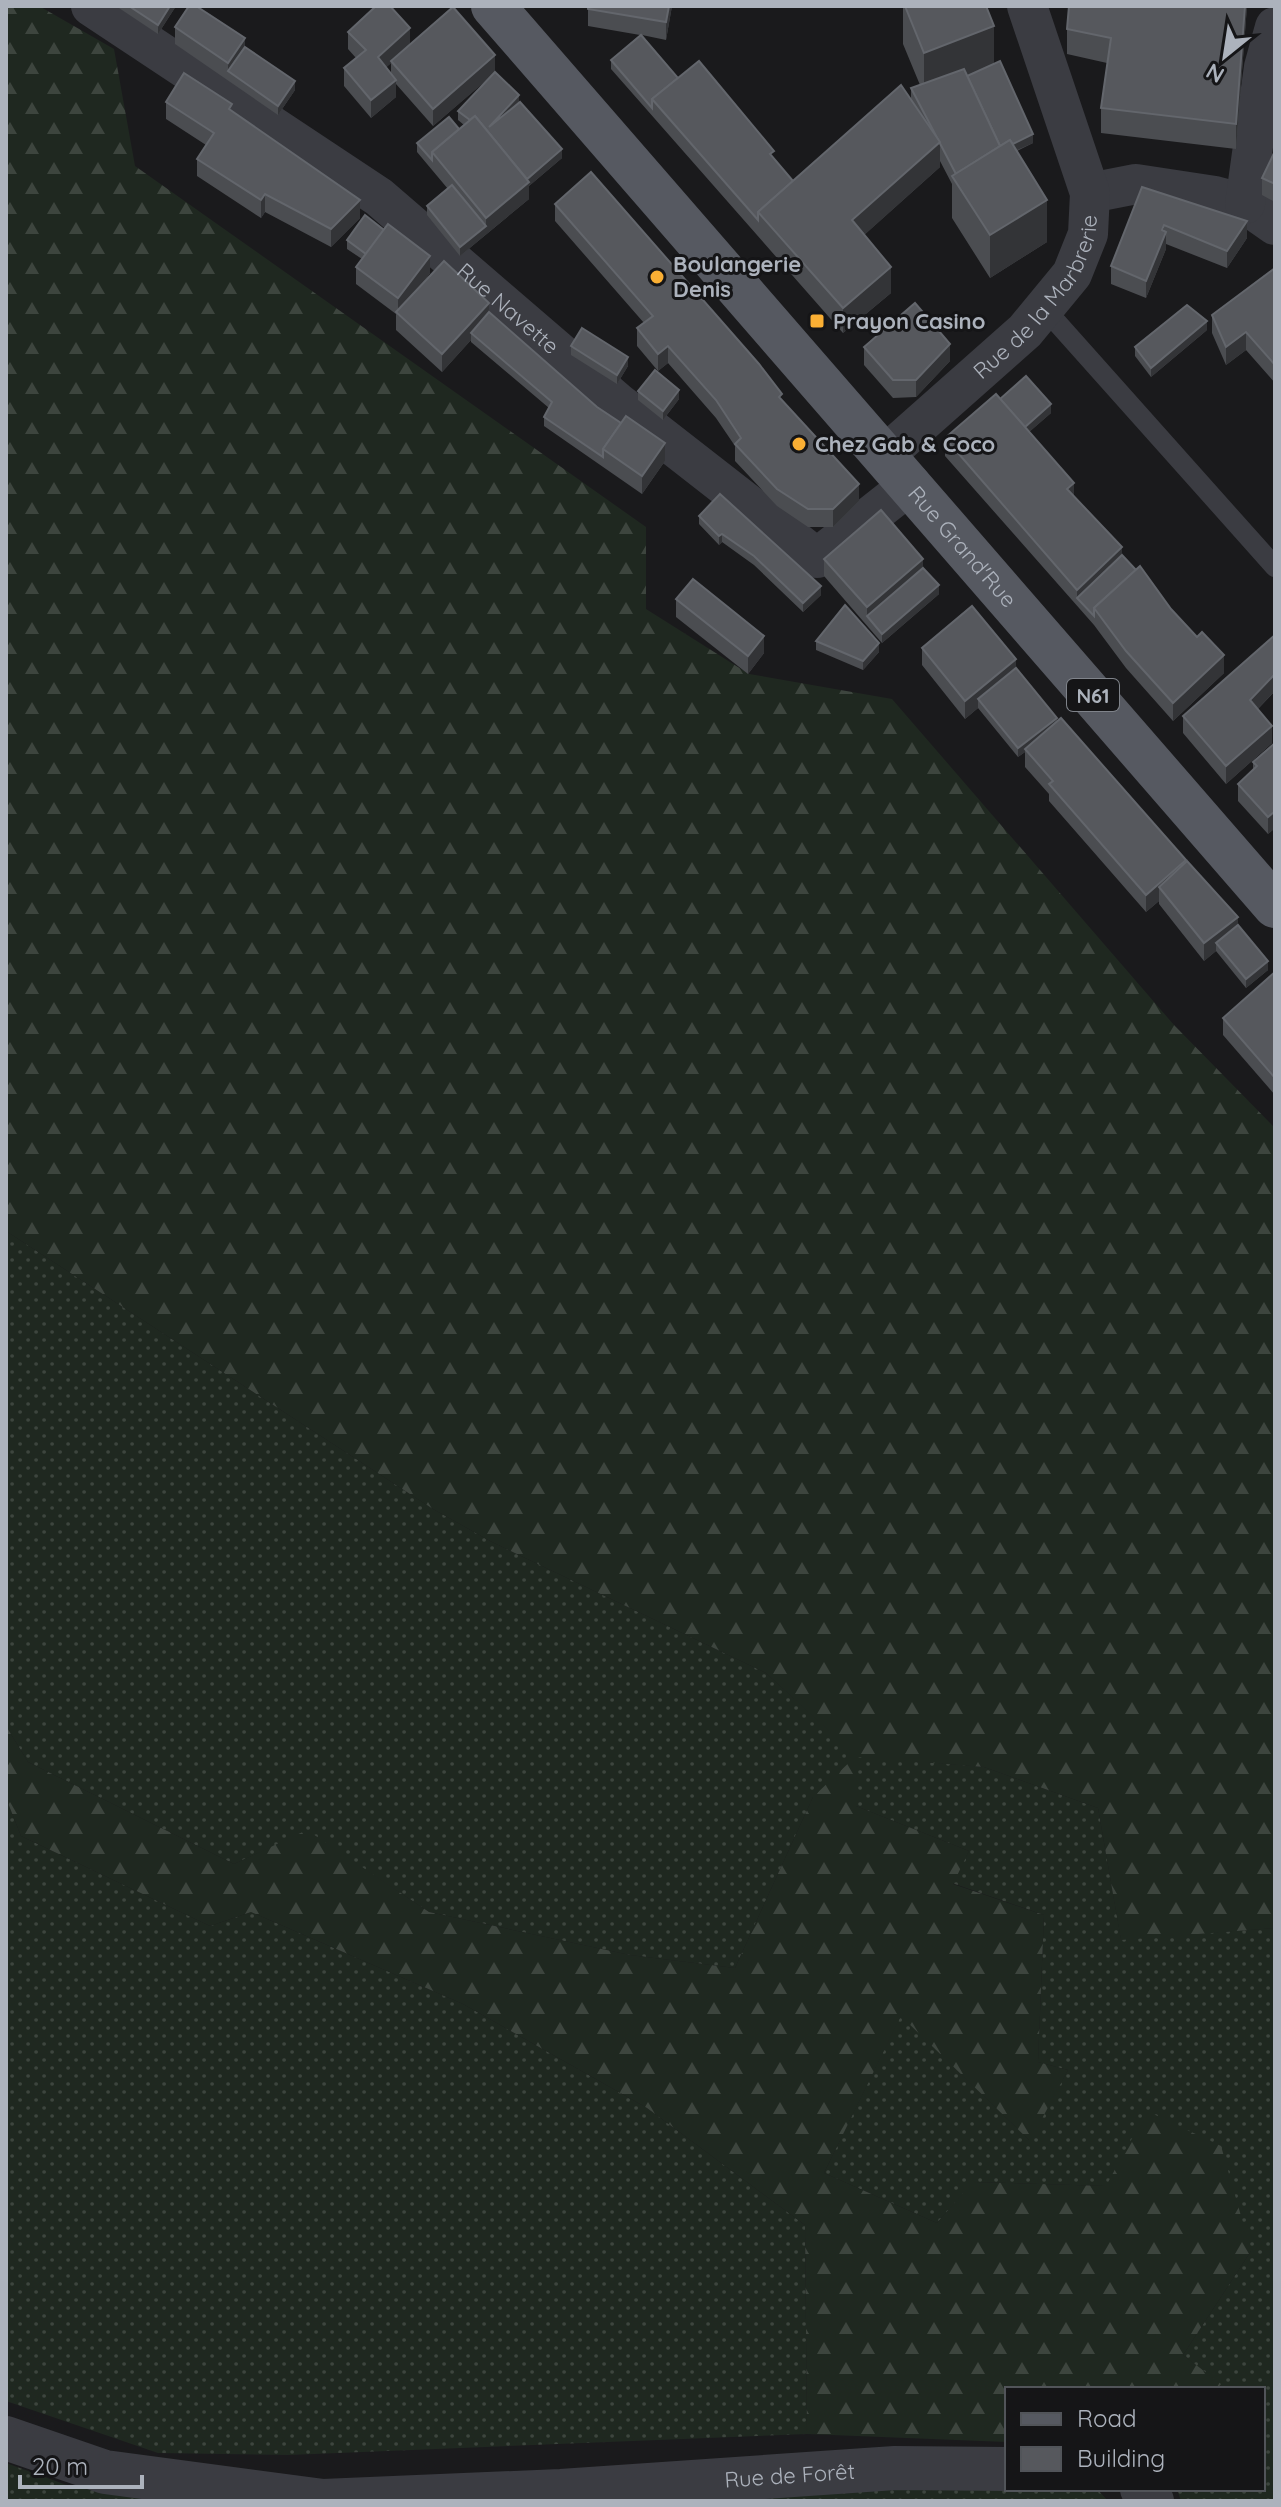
<svg xmlns="http://www.w3.org/2000/svg" width="1281" height="2507" viewBox="0 0 1281 2507" font-family="Quicksand,sans-serif">
	<style>
		.grass { fill: url(#grass-dots) }
		.forest { fill: url(#forest-firs) }
		.lines { fill: none; stroke-linecap: round; stroke-linejoin: round }
		.service { stroke: #3b3c42; stroke-width: 20 }
		.minor { stroke: #3b3c42; stroke-width: 40 }
		.tertiary { stroke: #3b3c42; stroke-width: 44 }
		.primary { stroke: #565961; stroke-width: 44 }
		.wall { fill: #4b4d51; fill-rule: evenodd }
		.shaded-wall { fill: #333437 }
		.building { fill: #56585d; stroke: #63666c; stroke-width: 2 }
		.poi-dot { fill: #faaf34; stroke: #151517; stroke-width: 3 }
		.labels { text-anchor: middle; dominant-baseline: central; stroke-width: 6; stroke-linejoin: round; paint-order: stroke }
		.shield { fill: #151517; stroke: #7f838a; stroke-width: 2 }
		.shield-label { font-size: 20px; font-weight: bold; fill: #acb2bc }
		.poi-label { font-size: 22px; font-weight: bold; fill: #acb2bc; stroke: #151517; text-anchor: start }
		.street-label { font-size: 22px; fill: #acb2bc; stroke: #151517 }
	</style>
	<defs>
		<pattern id="grass-dots" width="8" height="8" patternUnits="userSpaceOnUse" patternTransform="scale(2)"><rect width="8" height="8" fill="#1f2820"/><path d="M2 2h.1M6 6h.1" fill="none" stroke="#3d453e" stroke-width="1.8" stroke-linecap="round"/></pattern>
		<pattern id="forest-firs" width="22" height="20" patternUnits="userSpaceOnUse" patternTransform="scale(2)"><rect width="22" height="20" fill="#1f2820"/><path d="M5 1l3.5 6h-7zM16 11l3.5 6h-7z" fill="#3d453e"/></pattern>
	</defs>
	<rect width="100%" height="100%" fill="#1a1a1c"/>
	<g class="grass">
		<polygon points="6,1231 433,1509 492,1542 766,1673 857,1756 984,1767 1098,1808 1121,1939 1275,1928 1275,2501 1181,2501 1177,2489 1263,2489 1263,2389 1217,2389 1220,2384 1183,2355 1251,2251 1106,2186 974,2182 937,2223 824,2173 901,2015 1029,2140 1068,2070 1038,2062 1044,1915 952,1883 969,1851 856,1806 813,1797 735,1968 630,1955 429,1912 307,1831 234,1864 28,1762 6,1726"/>
		<polygon points="6,1798 21,1836 210,1926 251,1912 463,2004 647,2108 805,2225 807,2434 289,2455 158,2453 6,2401"/>
		<polygon points="6,2463 75,2488 194,2501 6,2501"/>
		<polygon points="1007,2482 1007,2489 1097,2489 1108,2501 650,2501"/>
	</g>
	<polygon class="forest" points="6,6 39,6 114,49 135,166 646,527 646,609 749,674 892,699 1174,1025 1275,1128 1275,1928 1121,1940 1098,1808 984,1767 857,1757 856,1806 969,1851 953,1884 1044,1915 1038,2062 1068,2070 1030,2141 901,2016 824,2173 937,2223 973,2182 1106,2186 1147,2111 1221,2146 1251,2251 1183,2355 1221,2384 1217,2389 1007,2389 1007,2442 807,2434 805,2225 647,2108 463,2004 251,1912 210,1926 21,1836 6,1798 6,1726 28,1762 234,1864 307,1830 429,1912 630,1955 735,1968 813,1797 856,1756 766,1673 492,1542 433,1509 6,1231"/>
	<g class="lines">
		<polyline class="service" points="1044,308 1275,567"/>
		<g class="minor">
			<path id="s1" d="M91,6L379,197L617,402L817,558L911,484"/>
			<polyline points="1090,193 1136,184 1215,196 1245,204 1275,225"/>
			<polyline points="1245,204 1264,67 1275,27"/>
			<path id="s2" d="M884,456L1025,331L1072,274L1088,234L1090,193L1027,6"/>
		</g>
		<g class="tertiary">
			<path id="s3" d="M6,2438L105,2472L323,2501L561,2491L895,2468L1007,2469"/>
			<polyline points="1142,2489 1152,2501"/>
		</g>
		<path class="primary" id="s4" d="M493,6L1275,906"/>
	</g>
	<g class="wall">
		<polygon points="116,6 176,6 158,34"/>
		<polygon points="588,6 672,6 666,40 642,35 678,78 774,158 793,181 911,99 911,88 920,85 903,44 903,6 986,6 994,64 1033,143 1017,151 1047,242 990,278 952,218 952,184 940,161 940,167 864,235 891,293 843,333 611,69 611,60 640,35 588,26"/>
		<polygon points="1247,6 1236,149 1101,133 1101,108 1107,63 1067,54 1067,29"/>
		<polygon points="175,27 245,38 245,47 295,90 278,115 175,44"/>
		<path d="M348,32L410,45L495,73L562,158L529,186V199L460,256L427,215V206L448,189L417,152V143L459,129L464,125L458,120V111L491,76L433,126L396,84V97L371,118L344,86V68L356,58L348,49ZM391,63V74L386,67Z"/>
		<polygon points="166,102 232,112 360,218 331,247 265,212 261,218 197,176 197,159 206,145 166,119"/>
		<polygon points="1275,151 1275,202 1262,195 1262,178"/>
		<polygon points="1142,187 1247,238 1227,268 1166,244 1166,249 1146,298 1111,284 1111,266"/>
		<polygon points="555,204 782,400 859,501 833,527 808,527 777,506 735,461 735,446 716,418 668,363 658,371 637,346 637,328 644,323 555,221"/>
		<polygon points="347,240 430,273 420,287 489,312 597,407 665,461 642,494 544,426 544,417 549,408 471,342 471,340 442,372 396,330 396,314 356,284 356,267 362,259 347,249"/>
		<polygon points="1275,268 1275,383 1246,350 1226,365 1212,333 1212,315"/>
		<polygon points="1207,330 1151,377 1135,356 1135,347"/>
		<polygon points="571,346 628,366 617,384 571,355"/>
		<polygon points="864,347 950,361 916,397 893,398 864,365"/>
		<polygon points="638,391 679,399 663,420 638,400"/>
		<polygon points="1000,399 1051,413 1029,432 1074,496 1122,555 1171,609 1224,673 1173,721 1126,668 1094,625 945,456 945,438"/>
		<polygon points="699,516 821,595 803,612 754,565 722,542 719,545 699,524"/>
		<polygon points="824,559 923,568 939,594 882,643 824,576"/>
		<polygon points="676,599 764,653 748,674 676,617"/>
		<polygon points="1275,635 1275,691 1258,709 1272,743 1226,784 1183,733 1183,716"/>
		<polygon points="816,641 879,652 863,670 816,650"/>
		<polygon points="922,648 1016,668 1057,721 1186,862 1238,925 1268,970 1246,988 1216,951 1204,961 1159,904 1159,901 1146,912 1049,801 1049,794 1025,767 1025,752 1018,757 978,708 965,719 922,665"/>
		<polygon points="1275,743 1275,831 1274,829 1268,834 1238,801 1238,784 1253,770 1253,762"/>
		<polygon points="1275,972 1275,1095 1223,1035 1223,1018"/>
	</g>
	<g class="shaded-wall">
		<polygon points="170,6 176,6 158,34 158,25"/>
		<polygon points="669,6 672,6 666,40 666,22"/>
		<polygon points="1245,6 1247,6 1236,149 1236,124"/>
		<polygon points="994,26 994,68 924,95 924,53"/>
		<polygon points="410,28 410,46 378,75 378,57"/>
		<polygon points="245,38 245,55 228,71 228,63"/>
		<polygon points="495,55 495,73 433,126 433,109"/>
		<polygon points="396,80 396,97 371,118 371,100"/>
		<polygon points="295,81 295,90 278,115 278,106"/>
		<polygon points="519,95 519,104 489,127"/>
		<polygon points="1033,134 1033,143 997,159 997,150"/>
		<polygon points="940,142 940,167 852,246 852,220"/>
		<polygon points="562,149 562,158 529,186 529,199 460,256 460,247 486,226 486,218"/>
		<polygon points="265,194 265,212 261,218 261,200"/>
		<polygon points="360,200 360,218 331,247 331,229"/>
		<polygon points="1047,200 1047,242 990,278 990,235"/>
		<polygon points="1247,221 1247,238 1227,268 1227,251"/>
		<polygon points="1164,225 1164,237 1166,232 1166,249 1146,298 1146,281"/>
		<polygon points="430,256 430,273 398,316 398,298"/>
		<polygon points="891,267 891,293 843,333 843,308"/>
		<polygon points="489,303 489,320 471,333 471,340 442,372 442,354"/>
		<polygon points="1207,321 1207,330 1151,377 1151,368"/>
		<polygon points="1246,332 1246,350 1226,365 1226,347"/>
		<polygon points="950,344 950,361 916,397 916,380"/>
		<polygon points="668,346 668,363 658,371 658,354"/>
		<polygon points="628,357 628,366 617,384 617,375"/>
		<polygon points="679,390 679,399 663,420 663,411"/>
		<polygon points="1051,404 1051,413 1020,440 1020,431"/>
		<polygon points="665,443 665,461 642,494 642,476"/>
		<polygon points="1074,483 1074,501 1067,489"/>
		<polygon points="859,484 859,501 833,527 833,509"/>
		<polygon points="722,534 722,542 719,545 719,536"/>
		<polygon points="1122,547 1122,564 1077,598 1077,590"/>
		<polygon points="923,559 923,576 867,616 867,607"/>
		<polygon points="939,585 939,594 882,643 882,634"/>
		<polygon points="821,586 821,595 803,612 803,603"/>
		<polygon points="764,636 764,653 748,674 748,656"/>
		<polygon points="879,643 879,652 863,670 863,661"/>
		<polygon points="1224,655 1224,673 1173,721 1173,703"/>
		<polygon points="1016,659 1016,677 978,699 978,708 965,719 965,701"/>
		<polygon points="1275,674 1275,691 1250,717 1250,700"/>
		<polygon points="1057,718 1057,727 1025,749 1025,752 1018,757 1018,748"/>
		<polygon points="1272,726 1272,743 1226,784 1226,766"/>
		<polygon points="1274,812 1274,829 1268,834 1268,817"/>
		<polygon points="1186,860 1186,878 1159,887 1159,901 1146,912 1146,895"/>
		<polygon points="1238,917 1238,934 1216,943 1216,951 1204,961 1204,943"/>
		<polygon points="1268,961 1268,970 1246,988 1246,979"/>
	</g>
	<g class="building">
		<polygon points="129,6 170,6 158,25"/>
		<polygon points="189,6 196,6 245,38 228,63 175,27"/>
		<polygon points="376,6 390,6 410,28 378,57 396,80 371,100 344,68 366,50 348,32"/>
		<polygon points="588,6 669,6 666,22 588,9"/>
		<polygon points="905,6 986,6 994,26 924,53"/>
		<polygon points="1069,6 1245,6 1236,124 1101,108 1111,38 1067,29"/>
		<polygon points="453,7 495,55 433,109 391,61"/>
		<polygon points="641,35 678,78 652,99 652,108 611,60"/>
		<polygon points="245,47 295,81 278,106 228,71"/>
		<polygon points="699,61 774,151 770,154 793,181 758,212 758,220 652,99"/>
		<polygon points="1000,61 1033,134 1013,144 1010,140 1000,146 967,76"/>
		<polygon points="964,69 1000,146 956,174 911,88"/>
		<polygon points="495,72 519,95 489,127 520,102 562,149 527,179 475,116 470,120 458,111"/>
		<polygon points="184,73 232,104 229,109 360,200 331,229 265,194 261,200 197,159 214,133 166,102"/>
		<polygon points="901,85 940,142 852,220 891,267 843,308 758,212"/>
		<polygon points="475,116 529,182 486,218 432,152"/>
		<polygon points="449,117 459,129 432,152 432,160 417,143"/>
		<polygon points="1010,140 1047,200 990,235 952,176"/>
		<polygon points="1275,151 1275,184 1262,178"/>
		<polygon points="591,172 759,364 782,394 779,397 859,484 833,509 808,509 777,489 735,444 741,438 716,400 668,346 658,354 637,328 653,316 555,204"/>
		<polygon points="452,185 486,226 460,247 427,206"/>
		<polygon points="1142,187 1247,221 1227,251 1164,225 1162,230 1166,232 1146,281 1111,266"/>
		<polygon points="365,215 384,230 366,254 347,240"/>
		<polygon points="388,224 430,256 398,298 356,267"/>
		<polygon points="444,261 489,303 442,354 396,312"/>
		<polygon points="1275,268 1275,365 1246,332 1226,347 1212,315"/>
		<polygon points="915,303 950,344 916,380 893,380 864,347"/>
		<polygon points="1187,305 1207,321 1151,368 1135,347"/>
		<polygon points="489,312 597,407 621,423 603,449 603,457 544,417 552,402 471,333"/>
		<polygon points="582,328 628,357 617,375 571,346"/>
		<polygon points="655,370 679,390 663,411 638,391"/>
		<polygon points="1026,376 1051,404 1025,427 1000,399"/>
		<polygon points="996,394 1074,483 1067,489 1122,547 1077,590 945,438"/>
		<polygon points="626,416 665,443 642,476 603,449"/>
		<polygon points="720,494 821,586 803,603 754,556 722,534 719,536 699,516"/>
		<polygon points="881,510 923,559 867,607 824,559"/>
		<polygon points="1122,555 1136,570 1094,608 1094,616 1077,598"/>
		<polygon points="1140,566 1171,609 1197,637 1202,632 1224,655 1173,703 1126,651 1094,608"/>
		<polygon points="923,568 939,585 882,634 867,616"/>
		<polygon points="693,579 764,636 748,656 676,599"/>
		<polygon points="845,605 879,643 863,661 816,641"/>
		<polygon points="972,606 1016,659 965,701 922,648"/>
		<polygon points="1275,635 1275,674 1250,700 1272,726 1226,766 1183,716"/>
		<polygon points="1016,668 1057,718 1018,748 978,699"/>
		<polygon points="1061,718 1186,860 1146,895 1049,784 1053,781 1025,749"/>
		<polygon points="1275,743 1275,813 1274,812 1268,817 1238,784 1257,766 1253,762"/>
		<polygon points="1187,861 1238,917 1204,943 1159,887"/>
		<polygon points="1238,925 1268,961 1246,979 1216,943"/>
		<polygon points="1275,972 1275,1078 1223,1018"/>
	</g>
	<g class="poi-dot">
		<circle cx="657" cy="277" r="8"/>
		<rect x="809" y="313" width="16" height="16" rx="4"/>
		<circle cx="799" cy="444" r="8"/>
	</g>
	<g class="labels">
		<rect class="shield" x="1067" y="679" width="52" height="32" rx="6"/>
		<g class="shield-label">
			<text x="1093" y="695">N61</text>
		</g>
		<g class="poi-label">
			<text x="673" y="264">Boulangerie<tspan x="673" dy="25">Denis</tspan></text>
			<text x="833" y="321">Prayon Casino</text>
			<text x="815" y="444">Chez Gab &amp; Coco</text>
		</g>
		<g class="street-label">
			<text stroke="none"><textPath href="#s2" startOffset="224">Rue de la Marbrerie</textPath></text>
			<text stroke="none"><textPath href="#s1" startOffset="516">Rue Navette</textPath></text>
			<text stroke="none"><textPath href="#s4" startOffset="716">Rue Grand'Rue</textPath></text>
			<text stroke="none"><textPath href="#s3" startOffset="792">Rue de Forêt</textPath></text>
		</g>
	</g>
	<rect width="1281" height="2507" fill="none" stroke="#acb2bc" stroke-width="16"/>
	<rect x="1005" y="2387" width="260" height="104" fill="#151517" stroke="#515459" stroke-width="2"/>
	<rect x="1021" y="2413" width="40" height="12" fill="#565961" stroke="#515459" stroke-width="2"/>
	<text x="1077" y="2427" font-size="24" fill="#acb2bc">Road</text>
	<rect x="1021" y="2447" width="40" height="24" fill="#56585d" stroke="#515459" stroke-width="2"/>
	<text x="1077" y="2467" font-size="24" fill="#acb2bc">Building</text>
	<g transform="translate(1225 56) rotate(210)" stroke="#151517" stroke-width="6" paint-order="stroke">
	<path d="M0-6L14 30L0 20L-14 30Z" fill="#acb2bc"/>
	<text y="-12" font-size="22" font-weight="bold" text-anchor="middle" fill="#acb2bc">N</text>
	</g>
	<path d="M20 2475v12h122v-12" fill="none" stroke="#acb2bc" stroke-width="4"/>
	<text x="32" y="2475" font-size="24" fill="#acb2bc" stroke="#151517" stroke-width="6" paint-order="stroke">20 m</text>
</svg>
